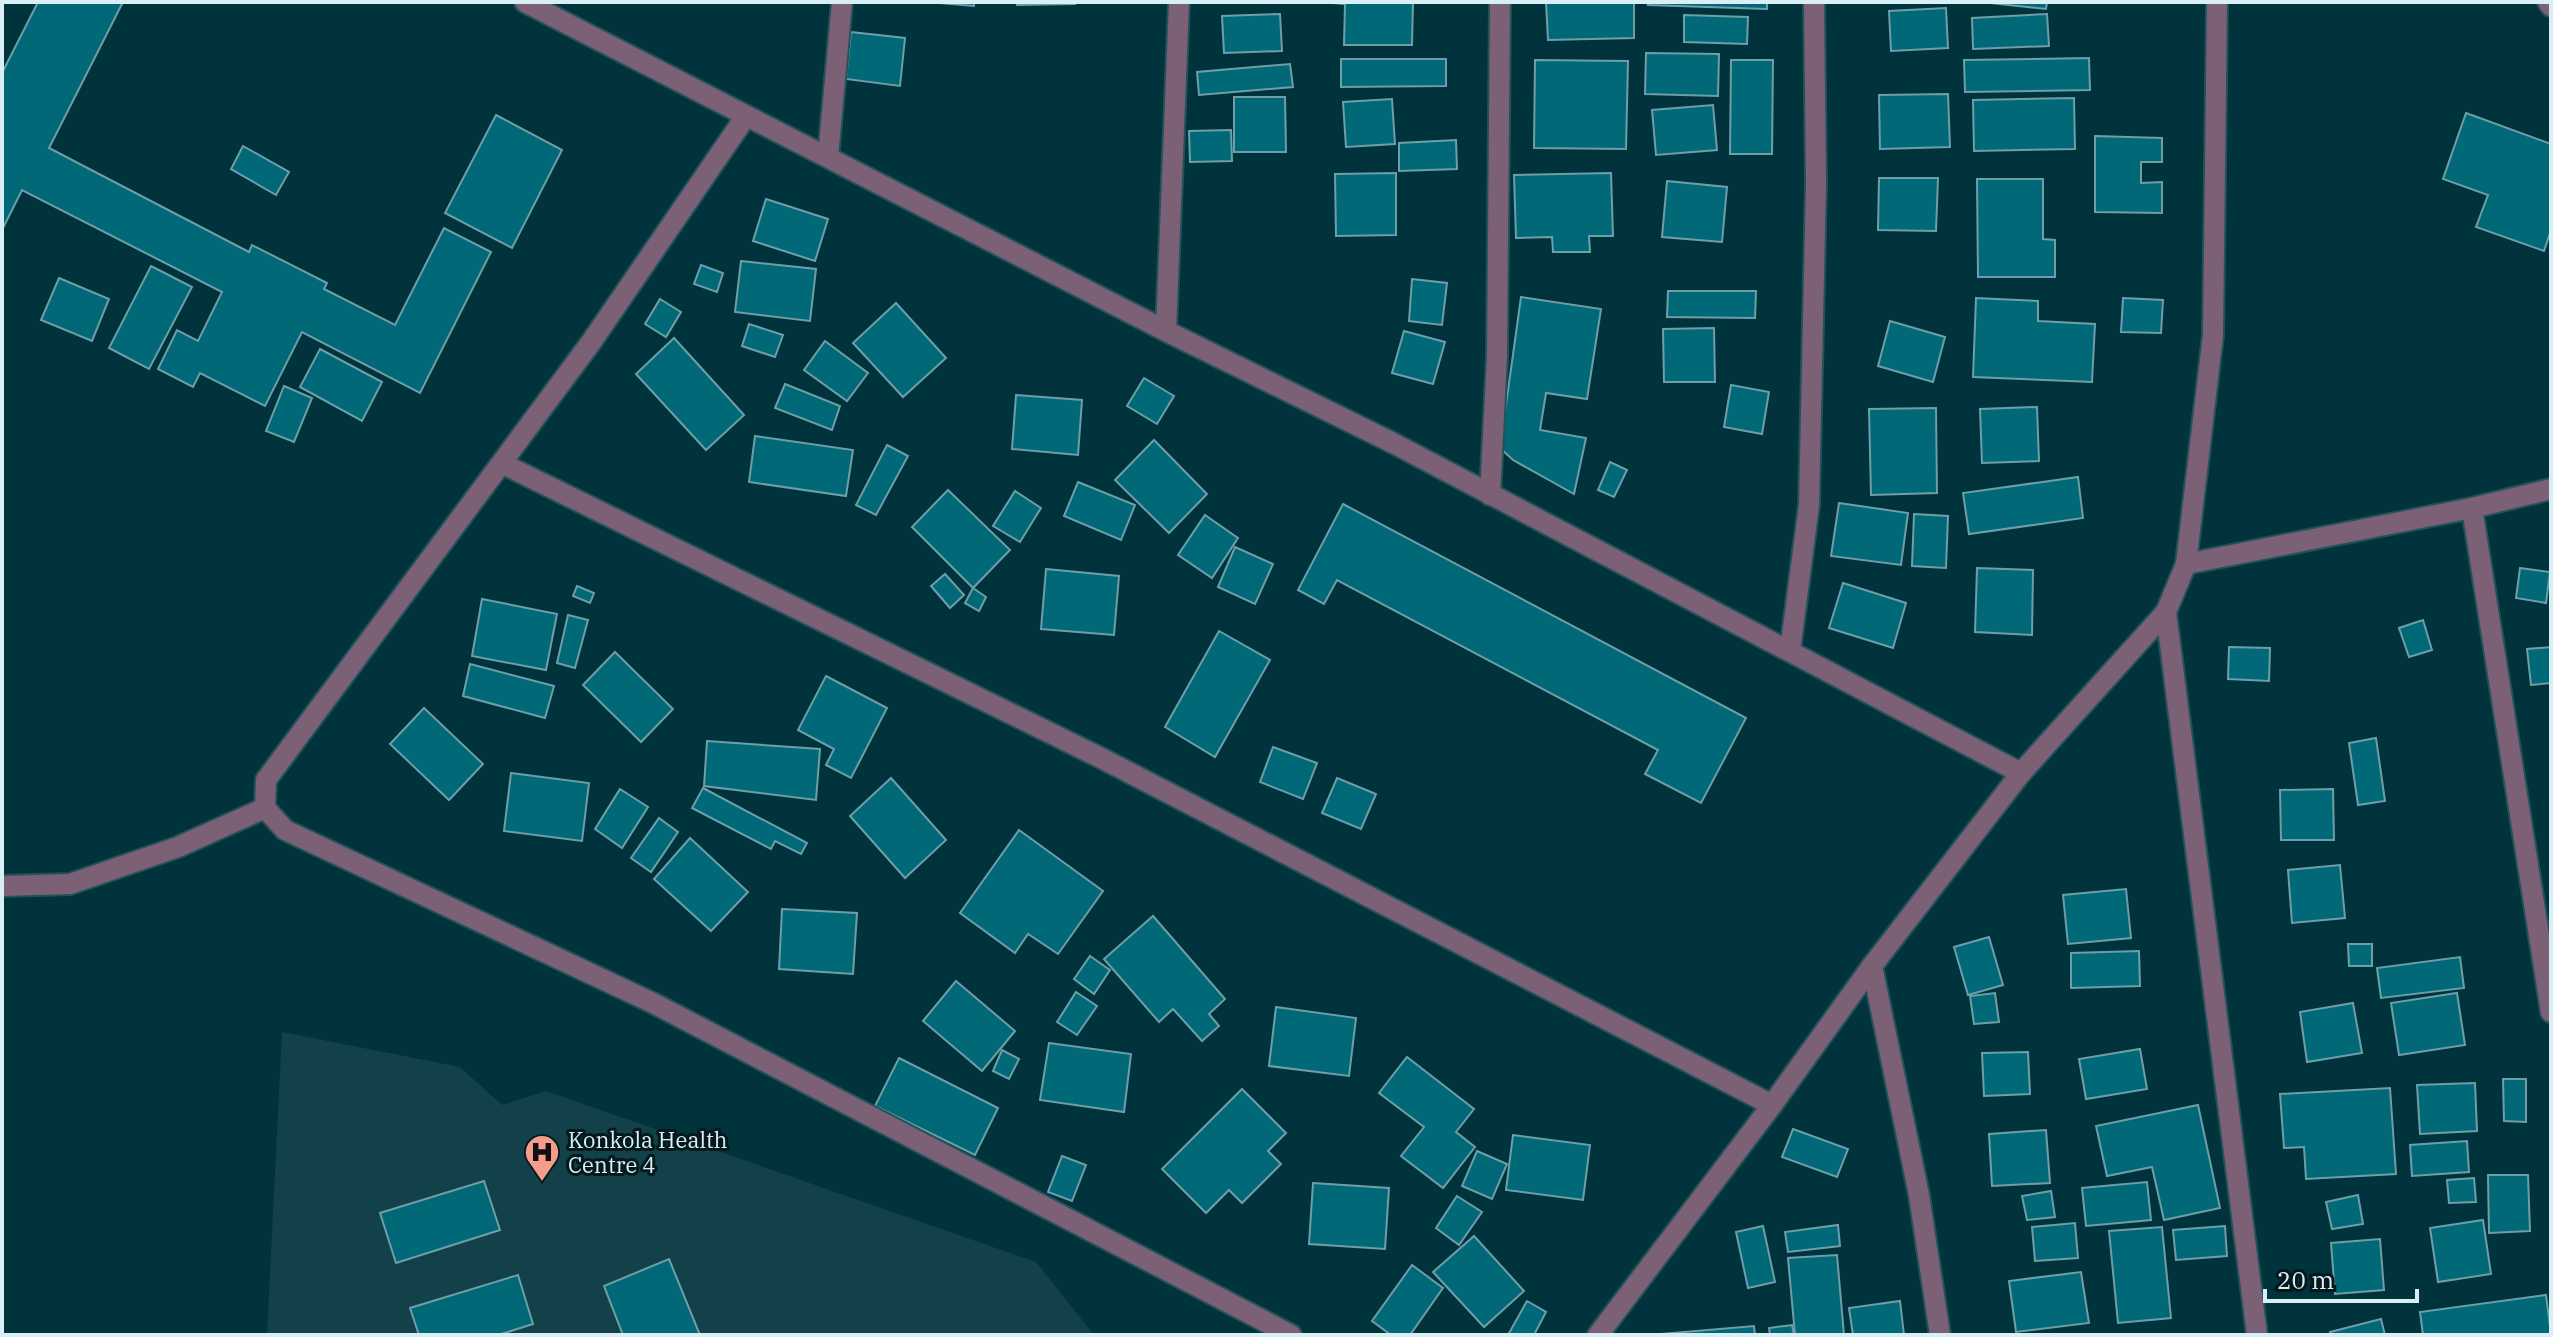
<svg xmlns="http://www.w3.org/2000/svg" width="2553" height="1337" viewBox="0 0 2553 1337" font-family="'IBM Plex Serif',serif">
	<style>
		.built { fill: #12414a }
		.building { fill: #016878; stroke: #6e9ea8; stroke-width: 2 }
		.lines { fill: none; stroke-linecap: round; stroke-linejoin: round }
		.street-casing { stroke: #23515a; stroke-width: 24 }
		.street { stroke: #7b6076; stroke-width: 20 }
		.labels { text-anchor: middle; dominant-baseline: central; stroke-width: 6; stroke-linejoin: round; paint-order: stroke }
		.poi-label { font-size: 22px; fill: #d8f0f5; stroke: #05181c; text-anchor: start }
	</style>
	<rect width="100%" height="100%" fill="#00333c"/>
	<polygon class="built" points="282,1032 460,1067 502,1105 546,1091 1036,1262 1094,1335 267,1335"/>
	<g class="building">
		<polygon points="38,2 123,2 49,148 249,252 252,245 327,283 324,289 395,325 444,228 491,252 420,393 302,332 265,406 200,373 193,387 158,369 177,330 198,341 222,292 22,190 2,230 2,73"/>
		<polygon points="927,2 974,2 974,6"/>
		<polygon points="1017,2 1075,2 1075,4 1017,5"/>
		<polygon points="1320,2 1413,2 1412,45 1344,45 1345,4"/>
		<polygon points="1546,2 1634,2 1634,38 1548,40"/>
		<polygon points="1649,2 1767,2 1767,9 1648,5"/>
		<polygon points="1981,2 2047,2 2046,9"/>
		<polygon points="1946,8 1948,48 1891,51 1889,11"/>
		<polygon points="1280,14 1282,51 1224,53 1222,16"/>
		<polygon points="2047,14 2049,46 1973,49 1972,18"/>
		<polygon points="1684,15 1748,17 1747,44 1684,42"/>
		<polygon points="851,32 905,38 900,86 846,79"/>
		<polygon points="1646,53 1719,54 1718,96 1645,94"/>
		<polygon points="2089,58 2090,90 1965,92 1964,60"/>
		<polygon points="1341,59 1446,59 1446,86 1341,87"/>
		<polygon points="1535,60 1628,61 1626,149 1534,148"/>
		<polygon points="1731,60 1773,60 1772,154 1730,154"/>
		<polygon points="1290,64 1293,87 1199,95 1197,72"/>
		<polygon points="1948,94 1950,147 1880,149 1879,95"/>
		<polygon points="1234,97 1285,97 1286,152 1234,152"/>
		<polygon points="2074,98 2075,149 1974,151 1973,100"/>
		<polygon points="1392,99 1395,144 1346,147 1343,102"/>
		<polygon points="1713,105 1717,150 1656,155 1652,110"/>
		<polygon points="2466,113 2551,144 2551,230 2544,251 2476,227 2488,195 2443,179"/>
		<polygon points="496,115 562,150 512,248 445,213"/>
		<polygon points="1231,130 1232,161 1190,162 1189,131"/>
		<polygon points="2095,136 2162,138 2162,162 2141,162 2141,183 2162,182 2162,213 2095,212"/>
		<polygon points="1456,140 1457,169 1399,171 1399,143"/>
		<polygon points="243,146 289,172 276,195 231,169"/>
		<polygon points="1396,173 1396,235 1336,236 1335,174"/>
		<polygon points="1611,173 1613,236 1589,236 1590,252 1553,252 1552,237 1516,238 1514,175"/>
		<polygon points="1879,178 1938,178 1936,231 1878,230"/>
		<polygon points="1977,179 2043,179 2043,239 2055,240 2055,277 1978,277"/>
		<polygon points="1667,181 1727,187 1722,242 1662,237"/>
		<polygon points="766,199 828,219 815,261 753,241"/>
		<polygon points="741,261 816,269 810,321 735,312"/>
		<polygon points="701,265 723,273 717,292 694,284"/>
		<polygon points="151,266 192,287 149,369 109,348"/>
		<polygon points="59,278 109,299 92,341 41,320"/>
		<polygon points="1412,279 1447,283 1442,325 1409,321"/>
		<polygon points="1668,291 1756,291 1755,318 1667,317"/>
		<polygon points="1521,297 1601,309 1587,399 1546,393 1540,430 1586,438 1574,494 1513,460 1500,448"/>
		<polygon points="1976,298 2038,301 2038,321 2095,324 2092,382 1973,377"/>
		<polygon points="2123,298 2163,300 2161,333 2121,332"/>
		<polygon points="660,299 681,312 666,337 645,324"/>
		<polygon points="896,303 946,358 903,397 853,343"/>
		<polygon points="1890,321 1945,337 1933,382 1878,366"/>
		<polygon points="749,324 783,335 775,357 742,346"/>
		<polygon points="1714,328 1715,382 1664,382 1663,329"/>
		<polygon points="1404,331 1445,342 1433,384 1392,373"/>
		<polygon points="674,338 744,415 706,450 636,374"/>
		<polygon points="825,341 868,373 847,401 804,370"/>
		<polygon points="320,349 382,382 362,421 300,387"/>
		<polygon points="1144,378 1174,396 1157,424 1127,406"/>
		<polygon points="785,384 840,406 832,430 775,408"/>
		<polygon points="1731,385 1769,392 1762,434 1724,427"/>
		<polygon points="284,386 312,398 294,442 266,431"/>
		<polygon points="1016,395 1082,400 1078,455 1012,449"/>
		<polygon points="2037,407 2039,461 1982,463 1980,409"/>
		<polygon points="1936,408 1937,493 1871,495 1869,409"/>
		<polygon points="755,436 853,450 846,496 749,482"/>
		<polygon points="1154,440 1207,494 1169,533 1115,480"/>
		<polygon points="887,445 908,456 876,515 856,505"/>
		<polygon points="1610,462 1627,470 1614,497 1598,490"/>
		<polygon points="2078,477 2083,518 1969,534 1963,493"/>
		<polygon points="1078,482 1135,505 1121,540 1064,516"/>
		<polygon points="948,490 1010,550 973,588 912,527"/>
		<polygon points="1015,491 1041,508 1020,542 993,526"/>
		<polygon points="1839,503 1908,513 1901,565 1831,556"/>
		<polygon points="1343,504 1746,718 1701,803 1645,774 1658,750 1337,580 1324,604 1298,590"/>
		<polygon points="1914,514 1948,516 1946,568 1912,566"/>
		<polygon points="1205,515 1238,538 1212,578 1178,555"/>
		<polygon points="1235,547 1273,564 1255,604 1218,587"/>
		<polygon points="1977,568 2033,570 2032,635 1975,632"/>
		<polygon points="2520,568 2550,572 2546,603 2516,598"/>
		<polygon points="1046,569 1119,576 1114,635 1041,629"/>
		<polygon points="945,574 964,595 950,608 931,586"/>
		<polygon points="1843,583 1906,603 1893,648 1829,628"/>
		<polygon points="577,586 594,593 590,603 573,596"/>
		<polygon points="973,588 986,597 979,611 965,603"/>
		<polygon points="482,599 557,614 546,670 472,656"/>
		<polygon points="568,615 588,620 575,668 557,663"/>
		<polygon points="2423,620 2432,650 2409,657 2399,628"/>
		<polygon points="1219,631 1270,660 1215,757 1165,727"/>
		<polygon points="2229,647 2270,648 2269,681 2228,679"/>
		<polygon points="2551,647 2551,683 2531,685 2527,649"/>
		<polygon points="615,652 673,709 641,742 583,685"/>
		<polygon points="470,664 554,686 545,718 463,696"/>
		<polygon points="826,676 887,708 851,778 826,765 834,749 798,730"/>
		<polygon points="424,708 483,764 449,800 390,744"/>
		<polygon points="2376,738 2385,801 2358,805 2349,743"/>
		<polygon points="707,741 820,749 816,800 704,786"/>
		<polygon points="1273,747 1317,763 1303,799 1260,782"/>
		<polygon points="511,773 589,783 582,841 504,831"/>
		<polygon points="891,778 946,840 905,878 850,816"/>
		<polygon points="1337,778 1376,794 1361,829 1322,813"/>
		<polygon points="703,788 807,843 801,854 775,841 771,849 692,808"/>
		<polygon points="620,789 648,807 622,848 595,829"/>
		<polygon points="2333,789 2334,840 2281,840 2280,790"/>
		<polygon points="659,818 678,832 651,872 631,858"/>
		<polygon points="1019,830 1103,891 1058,954 1028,934 1015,953 960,913"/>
		<polygon points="690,838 748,892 711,931 654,879"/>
		<polygon points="2340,865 2345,918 2292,923 2288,870"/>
		<polygon points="2126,889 2131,938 2068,944 2063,895"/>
		<polygon points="782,909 857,913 853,974 779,969"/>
		<polygon points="1153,916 1225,999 1209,1014 1219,1026 1202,1041 1173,1009 1159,1022 1104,959"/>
		<polygon points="1989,937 2003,985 1968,995 1954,947"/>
		<polygon points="2348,944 2372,944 2372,966 2349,966"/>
		<polygon points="2139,951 2140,986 2071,988 2071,953"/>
		<polygon points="1090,956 1110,970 1094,994 1074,979"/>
		<polygon points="2460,957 2464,988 2381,998 2377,968"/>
		<polygon points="956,981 1015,1031 982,1071 923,1021"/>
		<polygon points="1076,992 1097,1006 1077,1035 1057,1022"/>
		<polygon points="1995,993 1999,1022 1974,1024 1970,996"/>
		<polygon points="2457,993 2465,1045 2399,1055 2391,1003"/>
		<polygon points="2353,1003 2362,1053 2307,1062 2300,1012"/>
		<polygon points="1276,1007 1356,1018 1349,1076 1269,1066"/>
		<polygon points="1049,1043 1131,1054 1124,1112 1040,1100"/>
		<polygon points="2140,1049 2147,1089 2086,1099 2079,1059"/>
		<polygon points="1002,1050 1019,1059 1009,1079 993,1071"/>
		<polygon points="2028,1052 2030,1094 1984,1096 1982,1053"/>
		<polygon points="1407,1057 1474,1109 1456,1132 1475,1147 1443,1188 1401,1156 1424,1127 1379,1093"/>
		<polygon points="899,1058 998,1108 975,1155 875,1106"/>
		<polygon points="2503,1079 2526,1079 2526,1122 2504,1121"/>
		<polygon points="2475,1083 2477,1131 2420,1134 2417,1085"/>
		<polygon points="2390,1088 2396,1174 2306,1179 2304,1147 2284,1148 2280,1094"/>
		<polygon points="1242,1089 1286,1133 1268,1151 1281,1164 1242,1203 1229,1190 1206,1213 1162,1169"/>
		<polygon points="2198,1105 2220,1208 2164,1220 2152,1167 2107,1176 2096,1126"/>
		<polygon points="1793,1129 1848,1149 1837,1177 1782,1157"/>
		<polygon points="2046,1130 2050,1183 1992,1186 1989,1134"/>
		<polygon points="1513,1135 1590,1145 1583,1200 1506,1190"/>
		<polygon points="2467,1141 2469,1172 2412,1176 2410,1145"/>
		<polygon points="1477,1151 1507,1164 1492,1199 1462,1186"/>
		<polygon points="1062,1156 1086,1165 1072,1201 1048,1192"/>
		<polygon points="2488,1175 2528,1175 2530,1231 2489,1233"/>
		<polygon points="2474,1178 2476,1202 2449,1203 2447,1180"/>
		<polygon points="484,1181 500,1230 396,1263 380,1213"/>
		<polygon points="2147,1182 2151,1220 2086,1226 2082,1188"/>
		<polygon points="1313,1183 1389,1188 1385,1249 1309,1244"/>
		<polygon points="2051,1191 2055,1217 2027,1220 2022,1196"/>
		<polygon points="2358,1195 2363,1224 2332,1229 2326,1202"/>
		<polygon points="1457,1196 1482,1212 1459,1245 1436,1228"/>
		<polygon points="2483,1220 2491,1274 2438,1282 2430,1228"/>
		<polygon points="2075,1223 2078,1258 2035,1261 2032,1227"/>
		<polygon points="1838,1225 1840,1246 1788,1252 1785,1232"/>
		<polygon points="1763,1226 1775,1282 1748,1288 1736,1232"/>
		<polygon points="2225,1226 2227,1256 2176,1260 2173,1230"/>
		<polygon points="2162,1227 2171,1318 2118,1323 2109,1231"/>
		<polygon points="1474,1236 1524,1291 1484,1327 1433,1272"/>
		<polygon points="2380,1239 2384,1290 2335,1294 2331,1243"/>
		<polygon points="1837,1255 1844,1335 1795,1335 1788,1258"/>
		<polygon points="669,1259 700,1335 623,1335 604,1286"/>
		<polygon points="1412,1265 1443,1288 1410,1335 1391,1335 1372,1321"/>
		<polygon points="2081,1272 2089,1323 2016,1332 2009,1281"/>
		<polygon points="518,1275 533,1324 498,1335 419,1335 410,1308"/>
		<polygon points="2546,1295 2551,1334 2423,1335 2420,1312"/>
		<polygon points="1527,1301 1546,1312 1534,1335 1508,1335"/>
		<polygon points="1900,1301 1904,1335 1853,1335 1849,1308"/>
		<polygon points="2381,1319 2385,1335 2331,1335 2330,1332"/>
		<polygon points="1792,1325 1794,1335 1770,1335 1769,1328"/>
		<polygon points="1754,1326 1755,1335 1649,1335"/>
	</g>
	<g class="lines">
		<g class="street-casing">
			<g id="street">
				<polyline points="525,2 1166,331 1393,443 2021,773"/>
				<polyline points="2548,2 2551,6"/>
				<polyline points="746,116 592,341 266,780 265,808 285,830 653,1003 1291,1335"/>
				<polyline points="828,157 842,2"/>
				<polyline points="1166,331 1179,2"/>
				<polyline points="503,464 1103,759 1772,1105"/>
				<polyline points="1490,495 1497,356 1500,2"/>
				<polyline points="2472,508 2551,1012"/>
				<polyline points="2186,564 2472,508 2551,489"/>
				<polyline points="2166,612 2257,1335"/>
				<polyline points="1790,651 1809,505 1816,183 1814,2"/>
				<polyline points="2,886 70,884 178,847 265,808"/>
				<polyline points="1872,966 1919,1195 1940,1335"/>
				<polyline points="1598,1335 1772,1105 1872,966 2021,773 2166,612 2186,564 2213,335 2217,2"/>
			</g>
		</g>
		<use href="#street" class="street"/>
	</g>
	<defs>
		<g id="hospital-pin" transform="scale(1.8)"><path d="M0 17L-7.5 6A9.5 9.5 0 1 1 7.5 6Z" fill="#f49d8b" stroke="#05181c"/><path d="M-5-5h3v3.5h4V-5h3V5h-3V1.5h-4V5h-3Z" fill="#111"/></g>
	</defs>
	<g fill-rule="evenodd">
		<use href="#hospital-pin" x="542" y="1152"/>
	</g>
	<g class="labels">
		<g class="poi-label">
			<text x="568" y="1139">Konkola Health<tspan x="568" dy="25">Centre 4</tspan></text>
		</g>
	</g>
	<rect width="2553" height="1337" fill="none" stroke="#d8f0f5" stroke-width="8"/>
	<path d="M2265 1289v12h152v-12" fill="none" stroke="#d8f0f5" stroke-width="4"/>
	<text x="2277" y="1289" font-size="24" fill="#d8f0f5" stroke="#05181c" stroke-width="6" paint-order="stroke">20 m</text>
</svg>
